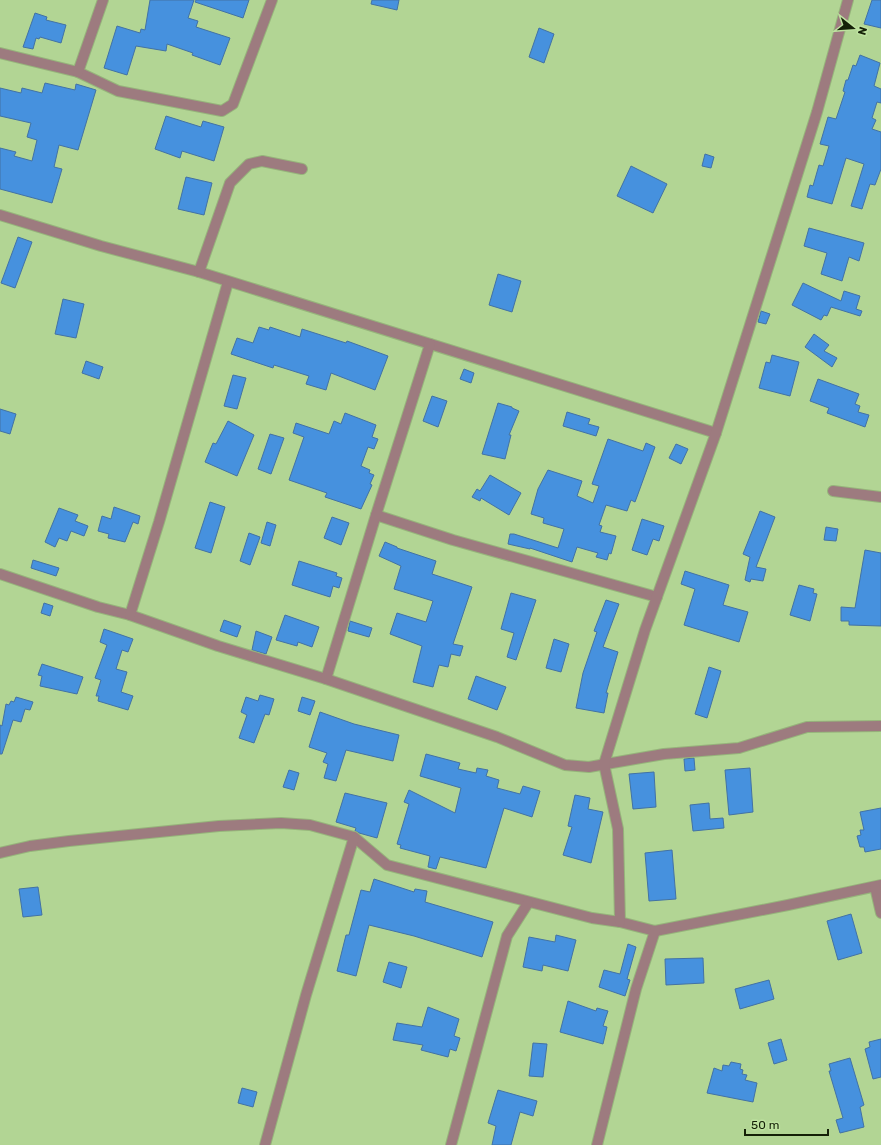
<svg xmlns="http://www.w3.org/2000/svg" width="881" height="1145" viewBox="0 0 881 1145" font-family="Rubik,sans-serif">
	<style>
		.building { fill: #4691de; stroke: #4272a4 }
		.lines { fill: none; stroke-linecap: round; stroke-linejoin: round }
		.minor-casing { stroke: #96b47b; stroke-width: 12 }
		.minor { stroke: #9d7b7f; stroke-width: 10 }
	</style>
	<rect width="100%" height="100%" fill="#b2d594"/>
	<g class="building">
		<polygon points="150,0 194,0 188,18 198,21 196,27 230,38 220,65 192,55 193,53 167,44 166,51 136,46 127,75 104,68 117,26 140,33 141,29 145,30"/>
		<polygon points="196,0 249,0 243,18 195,2"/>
		<polygon points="372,0 399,0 397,10 371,4"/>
		<polygon points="872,0 881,0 881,28 864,24"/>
		<polygon points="35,13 47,17 46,20 66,25 61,43 40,37 39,39 36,38 33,49 23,47"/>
		<polygon points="539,28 554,34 544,63 529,57"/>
		<polygon points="860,55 880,63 874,86 881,89 881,103 877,102 872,118 876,120 872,129 881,132 881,169 875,185 870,184 862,209 851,206 864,164 846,158 832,204 807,197 810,185 813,186 819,165 823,166 829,146 820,144 828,117 836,119 845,92 843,91 846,80 848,80 853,65 856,66"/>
		<polygon points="45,83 75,90 76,84 96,90 78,150 59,145 54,167 62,169 52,203 0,189 0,148 16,152 14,156 32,161 37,140 27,137 31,123 0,116 0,88 21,93 22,88 42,93"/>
		<polygon points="166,116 201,127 203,121 224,127 214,161 182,151 180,158 155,149"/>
		<polygon points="705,154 714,157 711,168 702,166"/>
		<polygon points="631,166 667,184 653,213 617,196"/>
		<polygon points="186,177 212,183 204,215 178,209"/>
		<polygon points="809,228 864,243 859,261 849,257 842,281 821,274 827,253 804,246"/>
		<polygon points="18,237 32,242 15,288 1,283"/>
		<polygon points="498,274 521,281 512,312 489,305"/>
		<polygon points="803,283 841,301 844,291 860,296 856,309 862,311 860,316 831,307 827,316 824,315 821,320 792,305"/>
		<polygon points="63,299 84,304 76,338 55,334"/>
		<polygon points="761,311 770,314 766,324 758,322"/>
		<polygon points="259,327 269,330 270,327 300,337 302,329 346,343 347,341 388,356 375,390 331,373 326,390 306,384 309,376 274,365 273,368 231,354 237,338 253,343"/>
		<polygon points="814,334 829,345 824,351 837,358 832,367 805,347"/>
		<polygon points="772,355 799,362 790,396 759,388 766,362 770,363"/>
		<polygon points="86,361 103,367 99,379 82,373"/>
		<polygon points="464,369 474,373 471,383 460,379"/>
		<polygon points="233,375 246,378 237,409 224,406"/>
		<polygon points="818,379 859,394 855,404 860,406 858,412 869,415 865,427 827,413 829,408 810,401"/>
		<polygon points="432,396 447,401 438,427 423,421"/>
		<polygon points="498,403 512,407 512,408 519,411 509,435 511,435 505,459 482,454"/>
		<polygon points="0,409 16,414 10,434 0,431"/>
		<polygon points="567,412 590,419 588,424 599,427 596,436 563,426"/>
		<polygon points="345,413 376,425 372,437 378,439 374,449 368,447 361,466 370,470 369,473 374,475 370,484 372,485 361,509 325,497 327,493 289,480 304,437 293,433 296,423 329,434 334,421 341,424"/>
		<polygon points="228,421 254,435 237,476 205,462 213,443 216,444"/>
		<polygon points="270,434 284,438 271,474 258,469"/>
		<polygon points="608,439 643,451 646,443 655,447 638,494 635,502 631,500 627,511 606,505 599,525 602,526 600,532 616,536 611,554 609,553 607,560 596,557 598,553 577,547 572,562 530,548 530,549 508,544 510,534 514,534 558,548 564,529 543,523 544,518 531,514 538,489 548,470 582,481 577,496 593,503 599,486 592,484"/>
		<polygon points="676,444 688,449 681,464 669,458"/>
		<polygon points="490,475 521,493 509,515 481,498 480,501 472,497 477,489 480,491"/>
		<polygon points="210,502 225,507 211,553 195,548"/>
		<polygon points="114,507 140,516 138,524 133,522 125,542 108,538 109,534 98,531 102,516 111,519"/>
		<polygon points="59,508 78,515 75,521 88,526 84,536 71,531 67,541 59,538 55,547 45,542"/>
		<polygon points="760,511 775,517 756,567 766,569 763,581 751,579 750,582 745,580 750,557 743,554"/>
		<polygon points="332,517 349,523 341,545 324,538"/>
		<polygon points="642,519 664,526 659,541 653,539 647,555 632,550"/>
		<polygon points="267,522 276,525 270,546 261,543"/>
		<polygon points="826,527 838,529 836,541 824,540"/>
		<polygon points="249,533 260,537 250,565 240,561"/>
		<polygon points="385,542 397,547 397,548 436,561 432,574 472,587 453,644 463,646 460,656 451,654 448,667 439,665 433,687 413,682 422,646 390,634 397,613 426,622 433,601 394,589 401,566 379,556"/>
		<polygon points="865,550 881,553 881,626 849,625 849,621 841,621 841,607 855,608"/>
		<polygon points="33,560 59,568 56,576 31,568"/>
		<polygon points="299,561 337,573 336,576 342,578 339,588 333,586 330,597 292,585"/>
		<polygon points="685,571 729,585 723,605 748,612 739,642 684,625 695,589 681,584"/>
		<polygon points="799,585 814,589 813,593 817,594 810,621 790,615"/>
		<polygon points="511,593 536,600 516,660 507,657 514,633 501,629"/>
		<polygon points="606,600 619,604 603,647 618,652 606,693 608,693 604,713 576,708 583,673 597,632 594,631"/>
		<polygon points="44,603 53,606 50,616 41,613"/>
		<polygon points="285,615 319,627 312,647 298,642 297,646 276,640"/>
		<polygon points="224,620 241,626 237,637 220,631"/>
		<polygon points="350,621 372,628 369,637 348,631"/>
		<polygon points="104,629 133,639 128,652 122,650 116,669 127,672 121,692 133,696 128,710 98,701 99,696 96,696 101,680 95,678 107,645 100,642"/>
		<polygon points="256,631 272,637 266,654 252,650"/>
		<polygon points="554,639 569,644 561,672 546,668"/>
		<polygon points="42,664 83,677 77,694 40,686 42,676 38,675"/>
		<polygon points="709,667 721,671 707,718 695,714"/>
		<polygon points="476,676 506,687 497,710 468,699"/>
		<polygon points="260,695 274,699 269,715 265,714 254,743 239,738 247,715 241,712 246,697 258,701"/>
		<polygon points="16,697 33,702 30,710 25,709 21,722 13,720 2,754 0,754 0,725 2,726 6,704 9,705 11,701 14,702"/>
		<polygon points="302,697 315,701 310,715 298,711"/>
		<polygon points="320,712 354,724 399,735 393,761 346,750 336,781 324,778 328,764 323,762 327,753 309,747"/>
		<polygon points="426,754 460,763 458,769 476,773 477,768 488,770 486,776 499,780 497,788 520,794 523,786 540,791 532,817 504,808 486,868 440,857 436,869 428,867 430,856 400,848 401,845 397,844 409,804 404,802 409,790 455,813 461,788 420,776"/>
		<polygon points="694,758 695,770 685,771 684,759"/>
		<polygon points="750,768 753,812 729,815 725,770"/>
		<polygon points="289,770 299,773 294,790 283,787"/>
		<polygon points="654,772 656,807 633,809 629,774"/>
		<polygon points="345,793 387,803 377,838 359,833 355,831 356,828 336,822"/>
		<polygon points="575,795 590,798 588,809 603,812 591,863 563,855 572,827 568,826"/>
		<polygon points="709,803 710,819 723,818 724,828 693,831 690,805"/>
		<polygon points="881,808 881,849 865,852 864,847 860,847 857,836 861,835 860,830 864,830 860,812"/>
		<polygon points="672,850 676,899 649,901 645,853"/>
		<polygon points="374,879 414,892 415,889 427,891 425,902 493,922 482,957 414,936 369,925 356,976 337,971 346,935 349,935 361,890 370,892"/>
		<polygon points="38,887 42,915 23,917 19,889"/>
		<polygon points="851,914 862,953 838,960 827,921"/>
		<polygon points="556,935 576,940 568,971 543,965 542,971 523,967 529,937 555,942"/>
		<polygon points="628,944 636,947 627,979 630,980 625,996 599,987 604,970 620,974"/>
		<polygon points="703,958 704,983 666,985 665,959"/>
		<polygon points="389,962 407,967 401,988 383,982"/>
		<polygon points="769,980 774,999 740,1009 735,989"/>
		<polygon points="568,1001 596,1011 597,1008 608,1011 603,1026 607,1027 603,1044 560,1032"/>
		<polygon points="428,1007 459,1019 454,1036 460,1038 456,1051 450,1049 448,1057 421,1050 423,1045 393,1040 397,1023 422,1027"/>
		<polygon points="781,1039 787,1060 774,1064 768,1043"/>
		<polygon points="881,1039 881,1077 873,1079 865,1049 870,1047 869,1042"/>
		<polygon points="533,1043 547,1044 543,1077 529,1076"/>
		<polygon points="850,1058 864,1105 860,1107 864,1127 840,1133 836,1120 843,1118 829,1071 831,1071 829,1064"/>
		<polygon points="731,1062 741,1064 740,1069 743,1070 742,1074 747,1075 745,1080 757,1083 753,1102 707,1093 714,1068 722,1071 723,1065 729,1066"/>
		<polygon points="242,1088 257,1092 253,1107 238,1103"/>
		<polygon points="498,1090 537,1101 533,1116 520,1112 511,1145 492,1145 496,1126 488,1123"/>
	</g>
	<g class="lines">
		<g class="minor-casing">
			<g id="minor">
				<polyline points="0,53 78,72 118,91 222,111 233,104 272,0"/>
				<polyline points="78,72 103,0"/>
				<polyline points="0,215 101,246 199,272 716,433"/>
				<polyline points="199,272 230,183 249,164 262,161 302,169"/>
				<polyline points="833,491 881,497"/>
				<polyline points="376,515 453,540 657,597"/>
				<polyline points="0,574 98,607 130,615 218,646 326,679 497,737 565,765 589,767 664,754 739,748 807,727 881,726"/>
				<polyline points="130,615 159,522 228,282"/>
				<polyline points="326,679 376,515 430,344"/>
				<polyline points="0,853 30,846 69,841 219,826 281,823 310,825 354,837 387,865 592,918 620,922 655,931 788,905 881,885"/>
				<polyline points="875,887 881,913"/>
				<polyline points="620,922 618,829 604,764 645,630 716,433 817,112 848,0"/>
				<polyline points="265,1145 306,995 354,837"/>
				<polyline points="451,1145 507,936 528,903"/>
				<polyline points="597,1145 636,989 655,931"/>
			</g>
		</g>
		<use href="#minor" class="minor"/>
	</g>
	<g transform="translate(853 28) rotate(107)" stroke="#bee2a0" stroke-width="3" paint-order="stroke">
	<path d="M0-3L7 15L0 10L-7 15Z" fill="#142007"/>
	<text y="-6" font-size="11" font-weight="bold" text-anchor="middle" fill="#142007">N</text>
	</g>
	<path d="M745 1129v6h83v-6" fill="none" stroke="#142007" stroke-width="2"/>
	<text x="751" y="1129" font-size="12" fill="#142007" stroke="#bee2a0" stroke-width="3" paint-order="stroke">50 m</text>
</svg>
